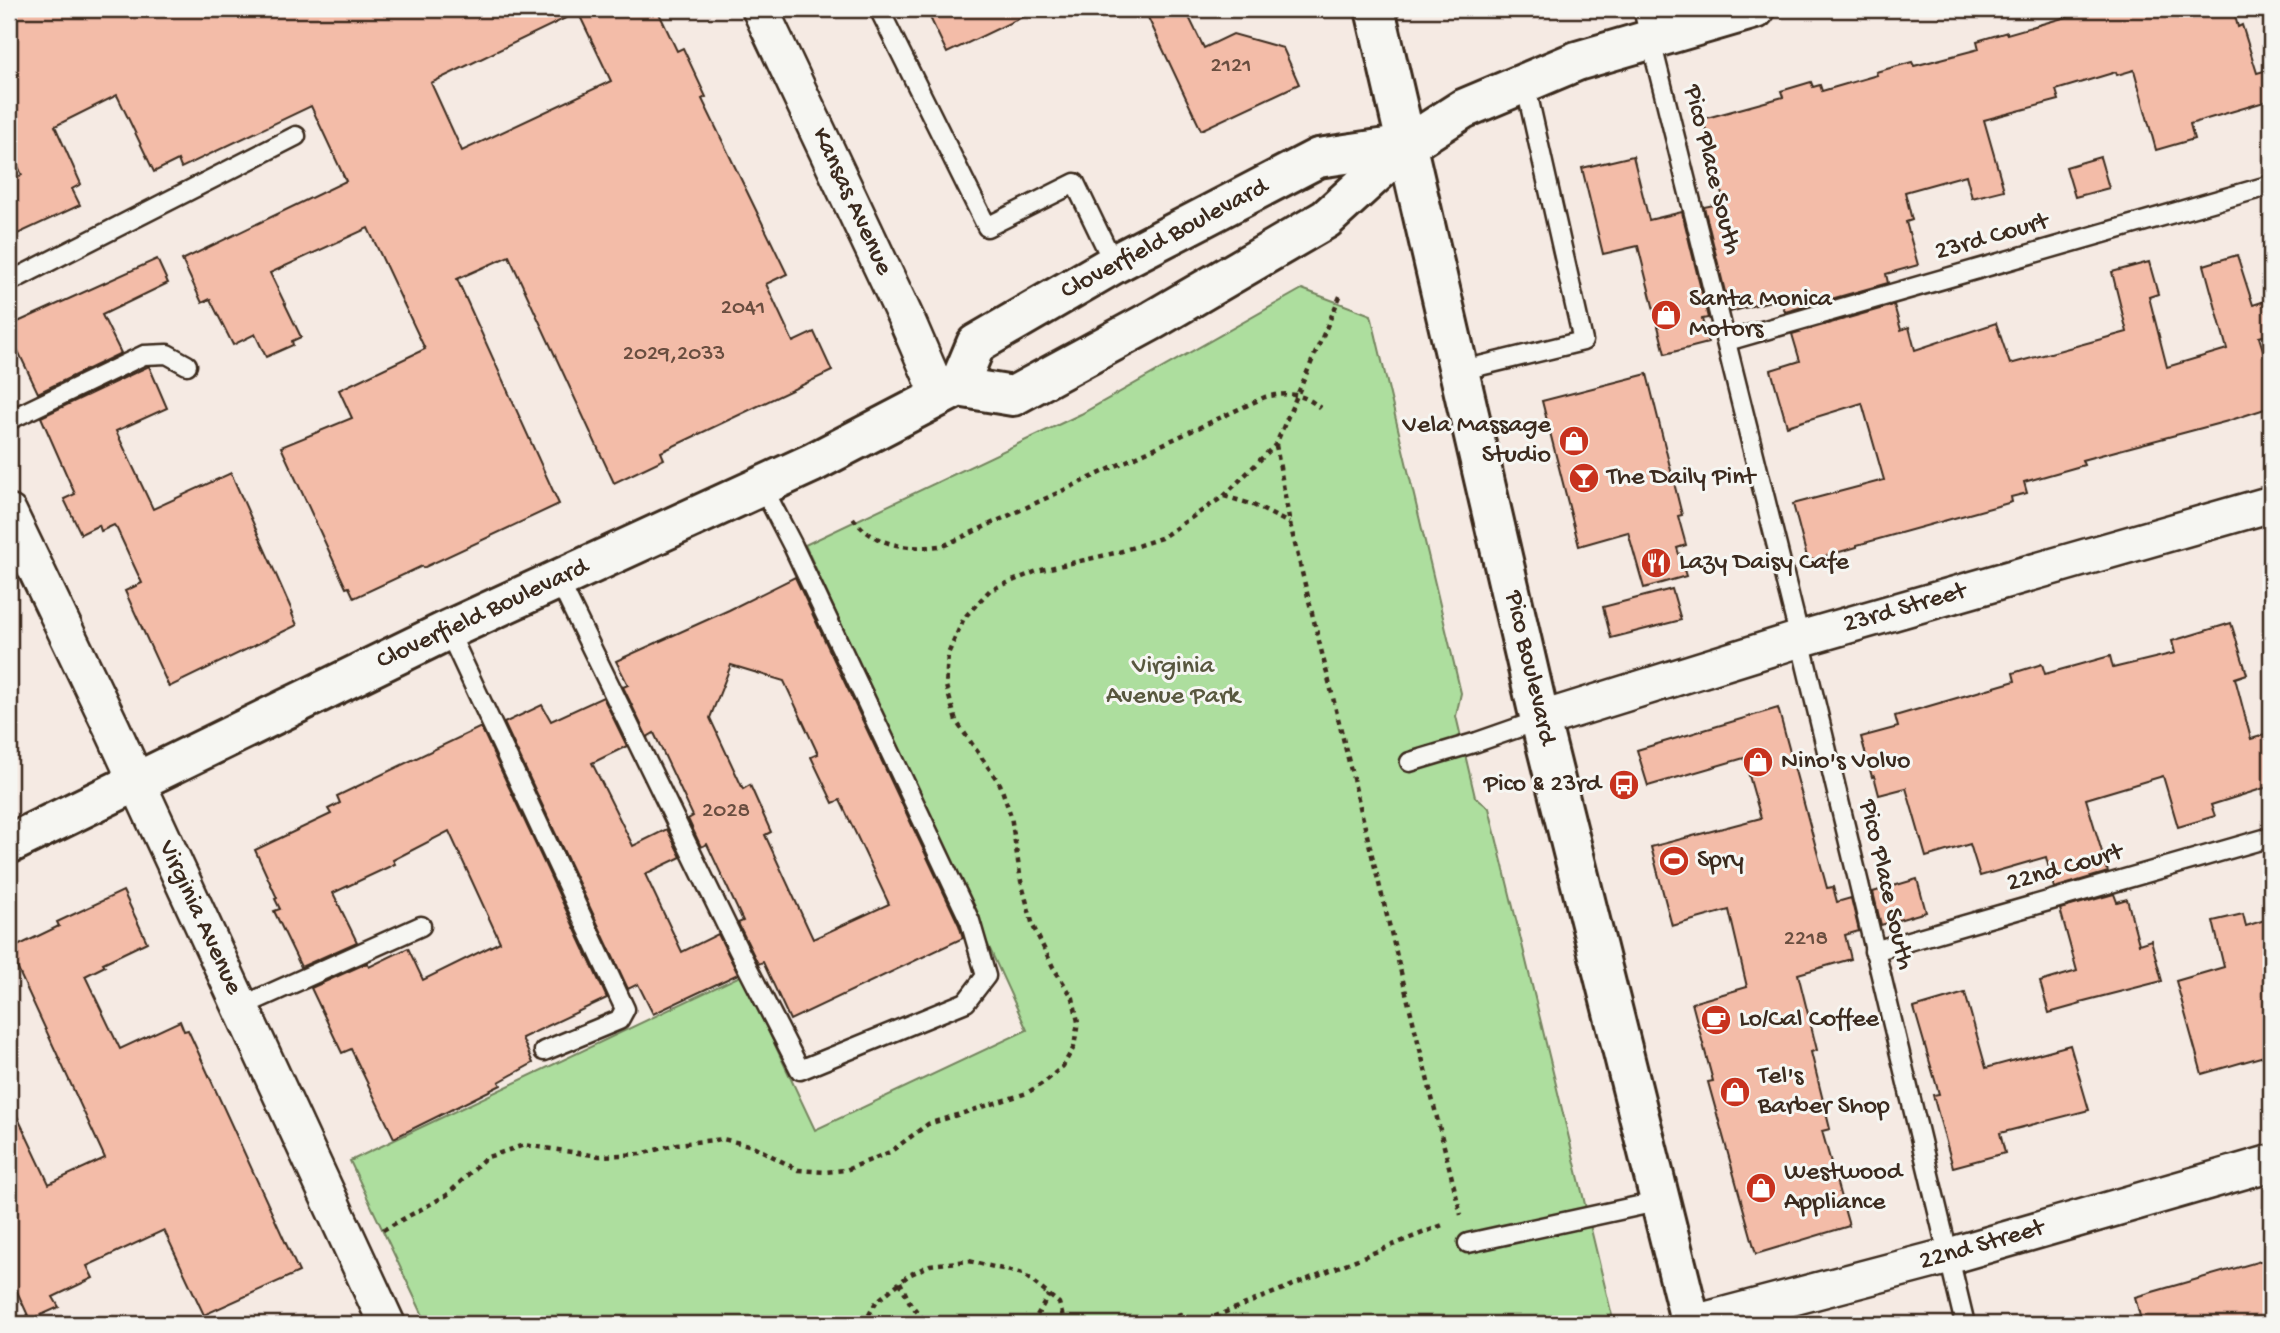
<svg xmlns="http://www.w3.org/2000/svg" width="2280" height="1333" viewBox="0 0 2280 1333" font-family="'Gochi Hand',sans-serif">
	<style>
		.green { fill: #adde9e; stroke: #74845e; stroke-width: 2 }
		.building { fill: #f3bca8; stroke: #3b2a1e; stroke-width: 2; fill-rule: evenodd }
		.lines { fill: none; stroke-linecap: round; stroke-linejoin: round }
		.lane-casing { stroke: #3b2a1e; stroke-width: 23 }
		.street-casing { stroke: #3b2a1e; stroke-width: 40 }
		.secondary-casing { stroke: #3b2a1e; stroke-width: 44 }
		.path { stroke: #3b2a1e; stroke-width: 4.5; stroke-dasharray: 5 5; stroke-linecap: butt }
		.lane { stroke: #f6f6f2; stroke-width: 18 }
		.street { stroke: #f6f6f2; stroke-width: 35 }
		.secondary { stroke: #f6f6f2; stroke-width: 38 }
		.labels { text-anchor: middle; dominant-baseline: central; stroke-width: 6; stroke-linejoin: round; paint-order: stroke }
		.number-label { font-size: 23px; fill: #694e40 }
		.street-label { font-size: 26px; fill: #3b2a1e; stroke: #f6f6f2 }
		.poi-label { font-size: 26px; fill: #3b2a1e; stroke: #f6f6f2; text-anchor: start }
		.park-label { font-size: 26px; fill: #58573e; stroke: #f6f6f2 }
	</style>
	<rect width="100%" height="100%" fill="#f5eae3"/>
	<filter id="ink" filterUnits="userSpaceOnUse"><feTurbulence type="fractalNoise" baseFrequency=".0143" numOctaves="2"/><feDisplacementMap in="SourceGraphic" scale="14" xChannelSelector="R" yChannelSelector="G"/><feConvolveMatrix kernelMatrix="1 2 1 2 8 2 1 2 1" color-interpolation-filters="sRGB"/></filter>
	<g filter="url(#ink)">
		<polygon class="green" points="1302,289 1371,315 1461,693 1456,716 1475,797 1489,808 1614,1324 427,1324 350,1161 742,975 815,1130 1027,1030 805,545 1081,414"/>
		<g class="building">
			<path d="M9,9H657L677,51L683,48L706,97L702,99L787,274L766,284L793,342L814,332L832,371L661,452L664,459L614,483L509,256L457,279L559,504L423,568L422,566L354,598L349,587L346,588L281,447L352,418L339,390L425,349L368,228L270,273L301,337L292,341L293,345L266,357L255,334L233,345L210,299L202,303L182,260L346,181L311,106L181,168L178,160L154,172L117,95L55,126L81,184L72,189L80,205L9,238V181L22,175L9,146ZM578,12L611,81L462,151L431,83Z"/>
			<polygon points="926,9 1039,9 947,53"/>
			<polygon points="1144,9 1170,9 1188,15 1204,48 1233,34 1283,48 1299,84 1201,130"/>
			<polygon points="2094,9 2233,9 2238,27 2242,25 2257,73 2271,69 2271,100 2190,124 2194,139 2156,150 2134,70 2117,75 2116,72 2056,90 2059,100 1984,120 2004,190 1972,198 1966,175 1905,192 1912,220 1906,222 1918,265 1886,274 1888,283 1785,312 1781,298 1730,312 1704,207 1724,203 1703,119 1783,97 1781,91 1811,82 1813,87 1820,85 1822,91 1877,75 1876,72 1912,62 1914,66 1979,49 1977,41 2007,32 2007,34"/>
			<polygon points="1633,156 1649,220 1682,212 1708,318 1702,319 1708,343 1665,354 1638,246 1603,254 1582,168"/>
			<polygon points="2100,157 2109,188 2075,197 2066,167"/>
			<polygon points="2237,255 2253,305 2271,299 2271,334 2259,337 2271,376 2271,407 2228,421 2082,460 2084,465 2024,482 2027,493 2011,497 2012,502 1857,545 1857,547 1808,561 1793,504 1884,480 1862,403 1787,426 1771,370 1800,361 1792,334 1894,305 1901,330 1909,327 1915,350 1996,323 2010,364 2127,332 2112,272 2149,262 2158,294 2149,297 2167,367 2227,349 2204,265"/>
			<polygon points="157,259 168,283 102,315 121,353 38,393 9,332 9,326"/>
			<polygon points="149,366 167,408 116,431 153,509 231,473 293,613 292,614 297,625 169,687 125,591 142,583 117,529 114,525 101,531 99,525 81,534 64,499 75,494 41,417"/>
			<polygon points="1647,374 1682,515 1678,516 1686,545 1677,548 1686,576 1644,588 1628,532 1579,546 1542,401"/>
			<path d="M795,577L959,925L963,938L790,1020L763,962L758,964L738,923L743,921L707,844L701,847L688,819L693,816L654,733L647,737L623,687L628,685L616,661L729,610ZM731,665L784,681L818,754L811,757L833,803L840,800L889,904L813,939L765,835L771,832L750,785L743,789L710,718Z"/>
			<polygon points="1672,589 1681,620 1611,638 1603,607"/>
			<polygon points="2231,623 2247,674 2235,678 2251,739 2271,733 2271,786 2211,805 2215,816 2178,827 2163,776 2086,799 2108,872 2054,888 2046,857 1980,876 1970,844 1926,857 1906,788 1879,795 1874,776 1872,777 1861,737 1898,727 1895,716 2015,681 2013,673 2042,664 2045,674 2110,656 2113,668 2175,653 2172,641"/>
			<polygon points="603,697 627,746 592,763 633,846 667,829 681,857 645,874 682,952 718,934 738,974 653,1014 638,984 628,989 504,723 542,705 551,721"/>
			<polygon points="1778,708 1827,888 1833,887 1837,902 1851,898 1859,931 1845,935 1851,959 1798,974 1817,1050 1811,1052 1830,1129 1822,1131 1849,1226 1756,1254 1708,1082 1713,1081 1692,1003 1747,987 1729,910 1672,926 1651,847 1761,818 1744,758 1648,786 1637,750"/>
			<polygon points="481,727 607,998 522,1038 533,1063 499,1082 501,1085 394,1138 351,1049 342,1053 311,988 367,963 369,967 408,948 423,980 500,942 449,831 393,860 395,864 333,893 357,942 301,967 274,911 280,909 275,899 277,898 255,850 331,814 328,809 340,803 337,796"/>
			<polygon points="1917,879 1926,912 1881,925 1873,892"/>
			<polygon points="123,891 147,942 103,963 105,966 85,976 120,1049 180,1021 184,1031 188,1030 299,1272 204,1315 164,1230 87,1266 93,1278 53,1297 59,1307 30,1320 9,1274 9,1099 49,1184 105,1158 9,950 59,926 57,922"/>
			<polygon points="2114,894 2117,902 2127,899 2139,944 2151,940 2162,981 2080,1002 2081,1004 2049,1013 2040,982 2077,971 2060,909"/>
			<polygon points="2243,914 2246,926 2271,918 2271,1054 2202,1074 2176,981 2224,967 2213,921"/>
			<polygon points="1965,993 1986,1068 2070,1045 2089,1110 2000,1133 2005,1153 1953,1167 1933,1095 1939,1094 1914,1008"/>
			<polygon points="2271,1258 2271,1324 2142,1324 2135,1297"/>
		</g>
		<g class="lines">
			<g class="lane-casing">
				<g id="lane">
					<polyline points="879,9 987,227 1075,183 1114,264"/>
					<polyline points="1643,9 1800,639 1965,1324"/>
					<polyline points="9,282 296,136"/>
					<polyline points="1727,341 2271,185"/>
					<polyline points="1459,371 1583,341 1525,83"/>
					<polyline points="9,420 144,355 167,354 187,365"/>
					<polyline points="558,579 738,949 800,1070 966,1002 986,976 970,921 793,546 762,486"/>
					<polyline points="448,630 625,1009 619,1020 544,1051"/>
					<polyline points="1410,762 1477,742 1540,720"/>
					<polyline points="1874,951 2271,837"/>
					<polyline points="240,1007 421,926"/>
					<polyline points="1468,1243 1661,1201"/>
				</g>
			</g>
			<g class="street-casing">
				<g id="street">
					<polyline points="760,9 909,325 940,397"/>
					<polyline points="9,513 112,728 387,1324"/>
					<polyline points="1540,720 1800,639 2271,504"/>
					<polyline points="1691,1324 1949,1256 2271,1163"/>
				</g>
			</g>
			<g class="secondary-casing">
				<g id="secondary">
					<polyline points="1375,9 1540,720 1691,1324"/>
					<polyline points="958,387 976,344 1114,264 1318,158 1407,145"/>
					<polyline points="9,844 448,630 812,463 958,387 1013,396 1153,320 1326,219 1407,145 1463,109 1577,61 1755,9"/>
				</g>
			</g>
			<g class="path">
				<polyline points="1276,445 1290,524 1461,1215"/>
				<polyline points="1224,496 1251,504 1289,523"/>
				<path d="M853,518C874,547 912,551 945,545L1265,397C1286,392 1304,393 1320,408"/>
				<polyline points="383,1230 447,1195 485,1158 524,1145 599,1156 641,1154 677,1144 723,1139 753,1146 798,1170 825,1172 846,1170 890,1152 928,1124 1027,1093 1046,1081 1063,1066 1074,1047 1078,1022 1073,998 1053,967 1033,926 1021,881 1011,816 1000,784 956,721 946,686 948,654 964,618 990,590 1037,571 1119,552 1161,538 1224,496 1276,444 1341,294"/>
				<polyline points="900,1282 910,1303 927,1324"/>
				<polyline points="864,1324 876,1302 909,1275 930,1265 969,1261 1023,1274 1059,1303 1065,1324"/>
				<polyline points="1032,1324 1049,1295"/>
				<polyline points="1158,1324 1180,1314 1184,1324"/>
				<polyline points="1196,1324 1445,1224"/>
			</g>
			<use href="#lane" class="lane"/>
			<use href="#street" class="street"/>
			<use href="#secondary" class="secondary"/>
		</g>
	</g>
	<defs>
		<g id="shop-disc" transform="scale(1.575)"><circle r="9.5" fill="#c8321e" stroke="#f6f6f2"/><path d="M-5-2.5h2.3a2.7 3.5 0 0 1 5.4 0H5L5.5 6h-11ZM-1.5-2.5h3a1.5 2.3 0 0 0-3 0Z" fill="#fff"/></g>
		<g id="bar-disc" transform="scale(1.575)"><circle r="9.5" fill="#c8321e" stroke="#f6f6f2"/><path d="M-6-5H6L.8 .8V4.5H3.5V6h-7V4.5H-.8V.8Z" fill="#fff"/></g>
		<g id="restaurant-disc" transform="scale(1.575)"><circle r="9.5" fill="#c8321e" stroke="#f6f6f2"/><path d="M-5-6h1v4h1v-4h1v4h1v-4h1v5L-1.5 .5V6h-2V.5L-5-1ZM5-6V6H3V1.5H1.5Q1.5-4 5-6Z" fill="#fff"/></g>
		<g id="bus-disc" transform="scale(1.575)"><circle r="9.5" fill="#c8321e" stroke="#f6f6f2"/><path d="M-5-6H5V4H4V6H2V4H-2V6H-4V4H-5ZM-3.5-4V0h7V-4ZM-3.5 1.2v1.5H-2V1.2ZM2 1.2v1.5H3.5V1.2Z" fill="#fff"/></g>
		<g id="stadium-disc" transform="scale(1.575)"><circle r="9.5" fill="#c8321e" stroke="#f6f6f2"/><path d="M0-5a6.5 5 0 1 0 0 10a6.5 5 0 1 0 0-10ZM-3.5-1.8h7v3.6h-7Z" fill="#fff"/></g>
		<g id="cafe-disc" transform="scale(1.575)"><circle r="9.5" fill="#c8321e" stroke="#f6f6f2"/><path d="M-5.5-4.5H6V0H3Q3 3.5 0 3.5H-2.5Q-5.5 3.5-5.5 0ZM3-3.2v2h1.7v-2ZM-6 4.5H4V6H-6Z" fill="#fff"/></g>
	</defs>
	<g fill-rule="evenodd">
		<use href="#shop-disc" x="1666" y="315"/>
		<use href="#shop-disc" x="1574" y="441"/>
		<use href="#bar-disc" x="1584" y="478"/>
		<use href="#restaurant-disc" x="1656" y="563"/>
		<use href="#shop-disc" x="1758" y="762"/>
		<use href="#bus-disc" x="1624" y="785"/>
		<use href="#stadium-disc" x="1674" y="861"/>
		<use href="#cafe-disc" x="1716" y="1020"/>
		<use href="#shop-disc" x="1735" y="1092"/>
		<use href="#shop-disc" x="1761" y="1188"/>
	</g>
	<g class="labels">
		<g class="number-label">
			<text x="1231" y="66">2121</text>
			<text x="743" y="308">2041</text>
			<text x="674" y="354">2029,2033</text>
			<text x="726" y="811">2028</text>
			<text x="1806" y="939">2218</text>
		</g>
		<g class="street-label">
			<text transform="translate(1711 170) rotate(76)">Pico Place South</text>
			<text transform="translate(851 202) rotate(65)">Kansas Avenue</text>
			<text transform="translate(1992 238) rotate(-16)">23rd Court</text>
			<text transform="translate(1165 240) rotate(-28)">Cloverfield Boulevard</text>
			<text transform="translate(1905 609) rotate(-16)">23rd Street</text>
			<text transform="translate(483 615) rotate(-25)">Cloverfield Boulevard</text>
			<text transform="translate(1529 668) rotate(77)">Pico Boulevard</text>
			<text transform="translate(2065 869) rotate(-16)">22nd Court</text>
			<text transform="translate(1885 885) rotate(77)">Pico Place South</text>
			<text transform="translate(199 918) rotate(65)">Virginia Avenue</text>
			<text transform="translate(1982 1246) rotate(-16)">22nd Street</text>
		</g>
		<g class="poi-label">
			<text x="1689" y="300">Santa Monica<tspan x="1689" dy="30">Motors</tspan></text>
			<text x="1551" y="426" text-anchor="end">Vela Massage<tspan x="1551" dy="30">Studio</tspan></text>
			<text x="1607" y="478">The Daily Pint</text>
			<text x="1679" y="563">Lazy Daisy Cafe</text>
			<text x="1781" y="762">Nino's Volvo</text>
			<text x="1601" y="785" text-anchor="end">Pico &amp; 23rd</text>
			<text x="1697" y="861">Spry</text>
			<text x="1739" y="1020">Lo/Cal Coffee</text>
			<text x="1758" y="1077">Tel's<tspan x="1758" dy="30">Barber Shop</tspan></text>
			<text x="1784" y="1173">Westwood<tspan x="1784" dy="30">Appliance</tspan></text>
		</g>
		<g class="park-label">
			<text x="1173" y="667">Virginia<tspan x="1173" dy="30">Avenue Park</tspan></text>
		</g>
	</g>
	<rect width="2280" height="1333" fill="none" stroke="#f6f6f2" stroke-width="35"/>
	<rect x="18" y="18" width="2245" height="1298" fill="none" stroke="#3b2a1e" stroke-width="2.5" filter="url(#ink)"/>
</svg>
